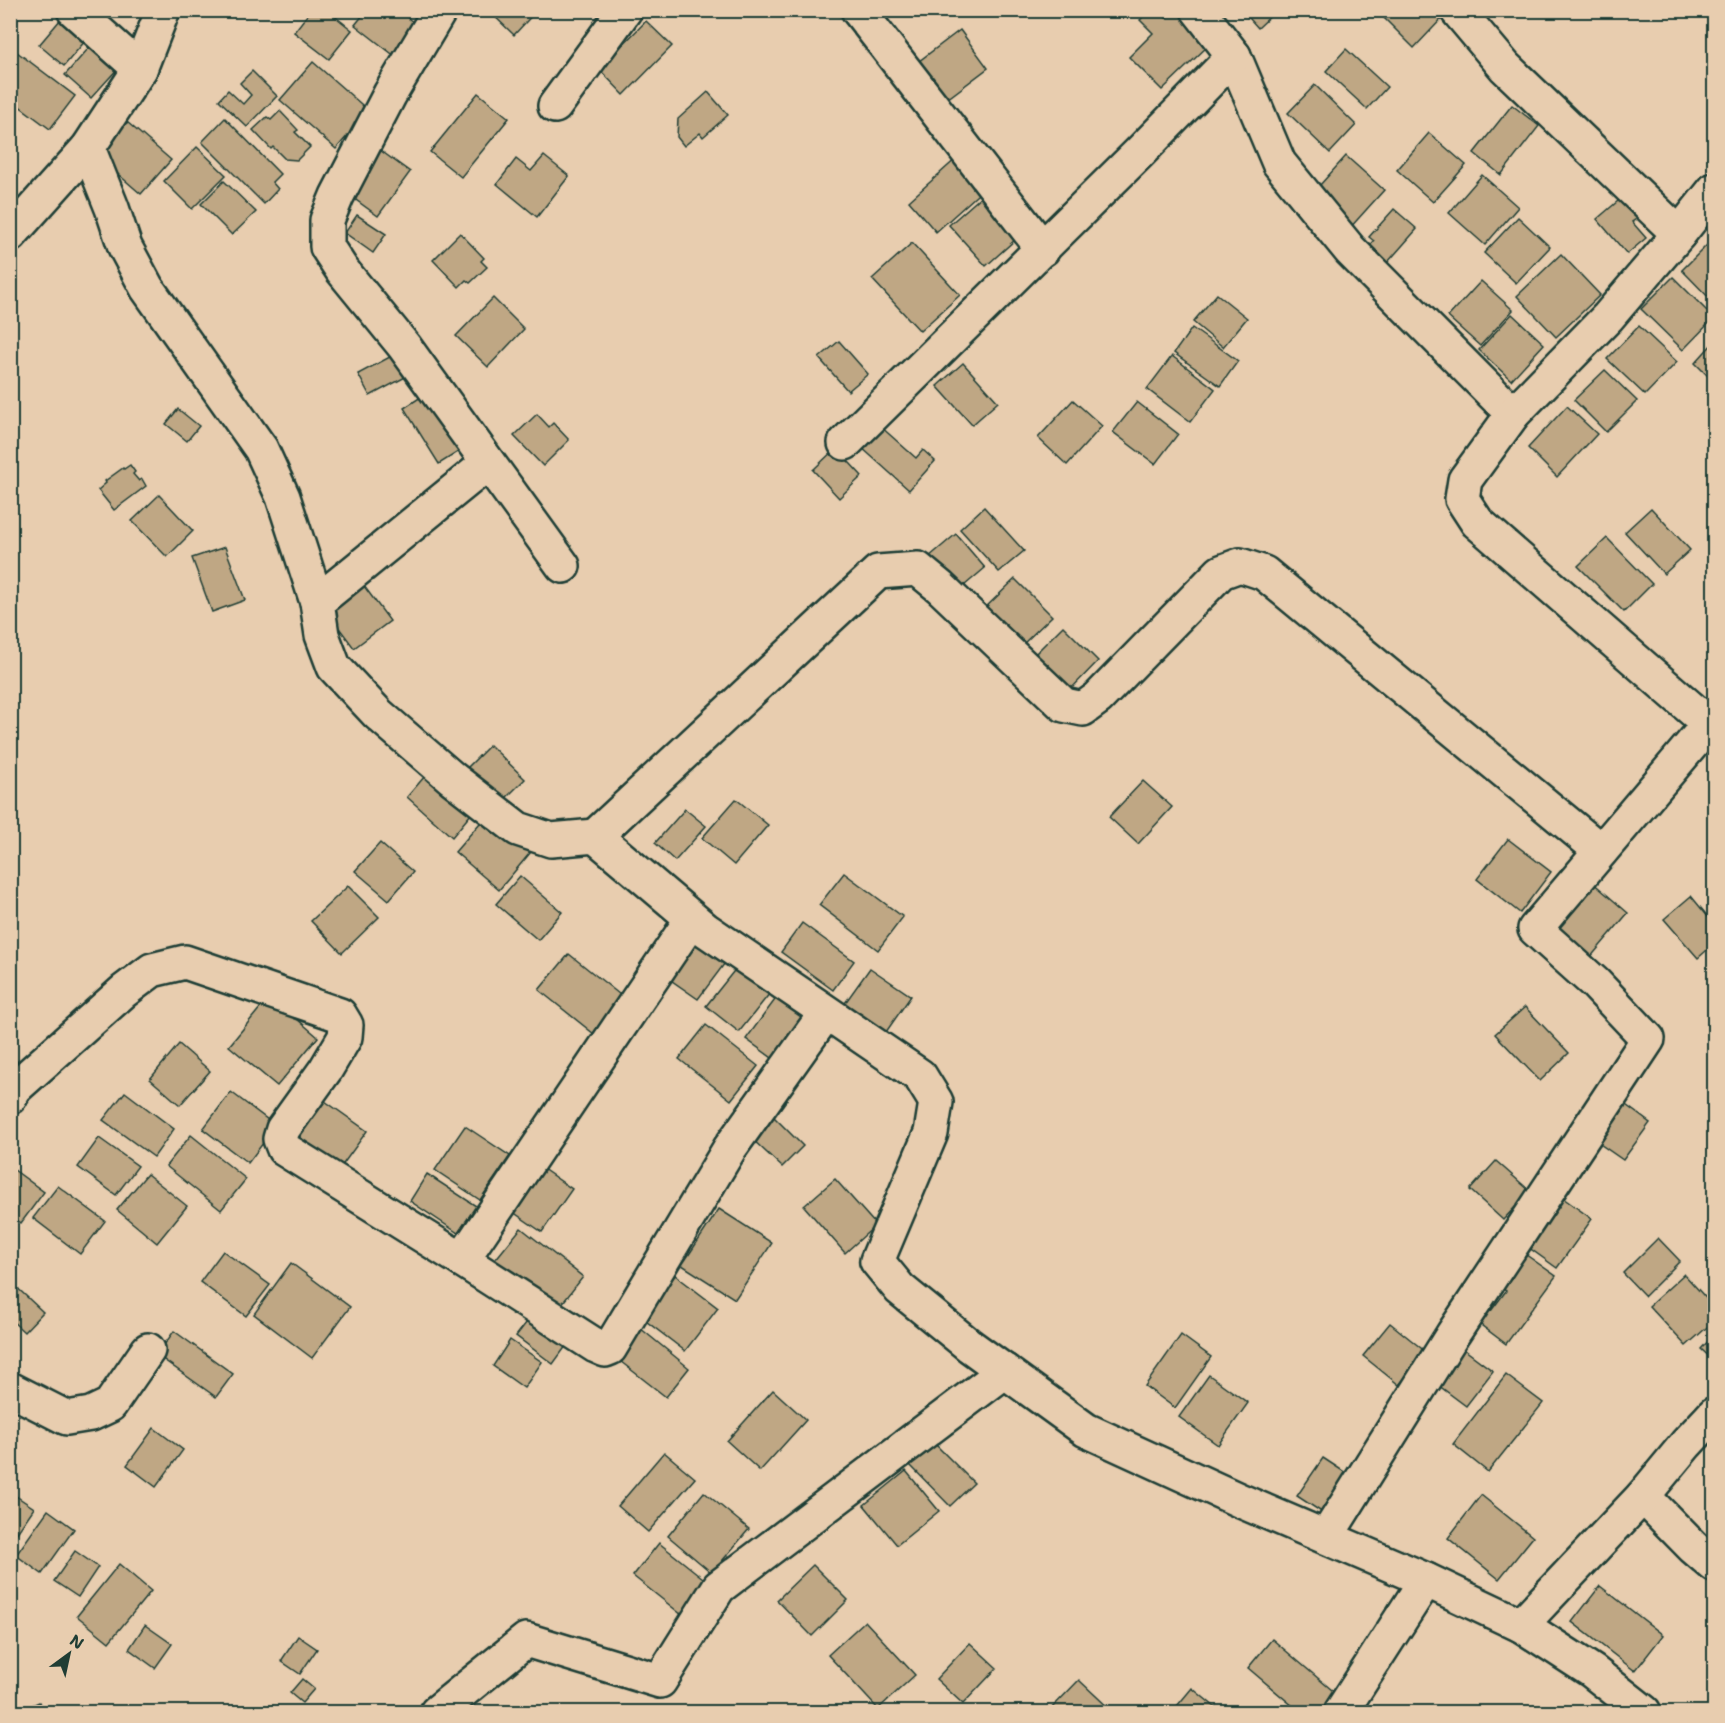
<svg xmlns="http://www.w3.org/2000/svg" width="1725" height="1723" viewBox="0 0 1725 1723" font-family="'Shantell Sans',sans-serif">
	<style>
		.building { fill: #bfa784; stroke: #1f3d34; stroke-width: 1.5 }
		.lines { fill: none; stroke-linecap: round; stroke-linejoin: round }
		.minor-casing { stroke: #1f3d34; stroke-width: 38 }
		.minor { stroke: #e8cdaf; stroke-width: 33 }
	</style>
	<rect width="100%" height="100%" fill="#e8cdaf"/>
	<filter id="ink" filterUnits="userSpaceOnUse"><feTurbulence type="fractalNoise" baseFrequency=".0167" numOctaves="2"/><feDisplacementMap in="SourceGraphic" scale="12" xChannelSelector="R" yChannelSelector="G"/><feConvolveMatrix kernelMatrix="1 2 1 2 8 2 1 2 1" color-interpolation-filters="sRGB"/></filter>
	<g filter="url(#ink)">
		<g class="building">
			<polygon points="311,10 327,10 352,30 329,59 294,32"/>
			<polygon points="367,10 398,10 419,27 396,57 355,25"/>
			<polygon points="488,10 537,10 514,35"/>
			<polygon points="1150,10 1159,10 1166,18 1174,10 1178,10 1210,44 1162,90 1129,57 1153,33 1140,20"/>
			<polygon points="1242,10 1277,10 1258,28"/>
			<polygon points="1376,10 1449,11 1414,48"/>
			<polygon points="66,13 91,34 64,66 39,45"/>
			<polygon points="646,21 672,46 624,95 599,69"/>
			<polygon points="960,30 988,68 943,102 914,65"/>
			<polygon points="95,41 121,65 91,98 65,75"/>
			<polygon points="1346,49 1387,87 1367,109 1326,71"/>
			<polygon points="17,52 75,96 50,129 10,99 10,60"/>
			<polygon points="313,62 369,111 336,149 280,100"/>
			<polygon points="252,71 277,96 247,127 219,100 228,90 243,104 251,95 240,83"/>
			<polygon points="1315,85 1356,125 1330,153 1288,113"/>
			<polygon points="708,92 728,115 703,137 700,133 684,146 677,137 678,119"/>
			<polygon points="478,93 509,118 461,177 430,152"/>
			<polygon points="1512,105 1539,126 1501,175 1474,153"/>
			<polygon points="280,111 298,130 295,132 310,147 297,160 285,159 273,147 271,149 253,130 267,117 271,120"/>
			<polygon points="225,118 280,174 272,182 278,189 264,204 202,142"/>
			<polygon points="127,122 171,160 141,194 97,156"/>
			<polygon points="1429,133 1466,165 1433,202 1397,170"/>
			<polygon points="197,147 226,175 192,209 164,181"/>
			<polygon points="377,148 410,172 378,216 345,192"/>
			<polygon points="544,156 569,176 537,217 497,184 516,159 531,171"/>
			<polygon points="1346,156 1384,190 1349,229 1311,195"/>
			<polygon points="958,157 986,187 936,232 909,201"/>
			<polygon points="1482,175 1518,207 1485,245 1449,213"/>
			<polygon points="224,181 256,212 232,235 201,204"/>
			<polygon points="990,189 1026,230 986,266 949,225"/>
			<polygon points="1625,195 1642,215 1632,222 1646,238 1627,254 1597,219"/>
			<polygon points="1394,209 1417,229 1380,271 1362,255 1374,241 1369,237"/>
			<polygon points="357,215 386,234 373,253 345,233"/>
			<polygon points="1518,217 1550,247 1516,283 1484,253"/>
			<polygon points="460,233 484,258 481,261 487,267 470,283 466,280 459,287 433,260"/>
			<polygon points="912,243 960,295 920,331 872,279"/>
			<polygon points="1708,244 1714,250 1714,303 1682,270"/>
			<polygon points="1561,254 1600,295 1556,337 1517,296"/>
			<polygon points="1673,277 1714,318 1683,350 1641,309"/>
			<polygon points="1481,281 1513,310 1480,346 1448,317"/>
			<polygon points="1217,294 1247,318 1223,347 1193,322"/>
			<polygon points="493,298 524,329 488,367 456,336"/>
			<polygon points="1512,314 1544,344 1511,380 1479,350"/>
			<polygon points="1639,326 1677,362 1645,395 1607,359"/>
			<polygon points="1192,328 1238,361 1220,386 1174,353"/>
			<polygon points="839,341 868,374 848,391 819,358"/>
			<polygon points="1714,342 1714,382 1695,363"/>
			<polygon points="401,351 413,373 370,396 358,374"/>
			<polygon points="1172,356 1215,389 1190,422 1147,389"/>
			<polygon points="963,363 998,402 972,425 937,386"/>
			<polygon points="1605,370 1637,401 1606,432 1574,400"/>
			<polygon points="430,391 466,447 439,464 404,408"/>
			<polygon points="1073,400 1102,426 1067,465 1038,438"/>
			<polygon points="1137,402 1178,434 1155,464 1113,432"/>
			<polygon points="1567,406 1597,434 1557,477 1528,448"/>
			<polygon points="178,409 199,426 187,441 166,424"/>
			<polygon points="537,414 549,427 553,423 569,440 543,466 514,436"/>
			<polygon points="880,426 916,458 923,450 935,461 909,490 861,447"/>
			<polygon points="836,448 862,476 839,498 813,470"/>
			<polygon points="130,465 135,472 133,474 139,481 142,479 146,486 114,510 98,490 106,483 105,481 123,468 124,469"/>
			<polygon points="159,495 193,531 167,557 132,521"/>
			<polygon points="984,507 1024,551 999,572 960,529"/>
			<polygon points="1651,508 1690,550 1664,574 1625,532"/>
			<polygon points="956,534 985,568 958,591 929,557"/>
			<polygon points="1607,538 1652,584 1624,612 1578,566"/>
			<polygon points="225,547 245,600 212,612 192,558"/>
			<polygon points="1015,579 1052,616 1021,646 984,609"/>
			<polygon points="361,582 390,621 354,648 325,609"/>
			<polygon points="1063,626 1098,661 1069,691 1033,656"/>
			<polygon points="490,745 525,779 497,807 462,773"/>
			<polygon points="431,769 476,808 452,837 407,797"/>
			<polygon points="1143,781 1172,807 1138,844 1109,817"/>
			<polygon points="736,799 768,825 734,865 702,838"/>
			<polygon points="685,809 706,826 675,861 655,843"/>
			<polygon points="486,816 530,853 499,890 455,852"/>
			<polygon points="1508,839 1551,872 1520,913 1477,879"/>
			<polygon points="380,843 413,872 389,900 355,871"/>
			<polygon points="844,873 903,917 878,950 819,905"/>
			<polygon points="520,876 562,912 538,940 496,904"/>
			<polygon points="1591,881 1628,913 1589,959 1552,927"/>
			<polygon points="348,886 379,917 342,953 311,921"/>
			<polygon points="1691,896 1714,924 1714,944 1698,958 1664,919"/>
			<polygon points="802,923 854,961 833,990 781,952"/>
			<polygon points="698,930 731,955 698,999 665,976"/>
			<polygon points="569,954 624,998 594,1034 539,990"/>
			<polygon points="741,962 774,988 739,1032 706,1006"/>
			<polygon points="870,968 911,996 886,1032 845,1003"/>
			<polygon points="783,989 815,1014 779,1063 746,1039"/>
			<polygon points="270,996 318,1037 277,1086 229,1046"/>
			<polygon points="1525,1007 1569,1053 1540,1081 1495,1034"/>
			<polygon points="706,1025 758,1066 731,1100 679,1059"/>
			<polygon points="179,1044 210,1071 180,1105 150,1079"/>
			<polygon points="125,1092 174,1129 154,1157 103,1120"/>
			<polygon points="231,1092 276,1126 248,1163 203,1129"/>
			<polygon points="315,1094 367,1131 341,1167 289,1130"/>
			<polygon points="1615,1097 1650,1123 1623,1160 1587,1135"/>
			<polygon points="772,1115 803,1146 782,1167 750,1137"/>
			<polygon points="465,1126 510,1156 480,1200 435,1170"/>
			<polygon points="191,1135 246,1179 221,1210 166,1166"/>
			<polygon points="99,1138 138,1166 116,1195 78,1167"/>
			<polygon points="1496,1161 1530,1191 1503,1220 1470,1190"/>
			<polygon points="533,1162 572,1189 542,1232 503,1205"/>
			<polygon points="10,1167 44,1192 21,1223 10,1216"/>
			<polygon points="147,1174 187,1206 157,1243 117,1210"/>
			<polygon points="427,1174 476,1206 458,1233 410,1201"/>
			<polygon points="835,1179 876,1225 845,1253 804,1206"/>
			<polygon points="58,1186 105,1221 80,1254 33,1218"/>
			<polygon points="1556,1193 1592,1219 1557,1268 1521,1242"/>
			<polygon points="719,1209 772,1243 735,1299 682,1265"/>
			<polygon points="521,1228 583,1277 554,1314 491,1265"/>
			<polygon points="1658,1238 1680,1261 1645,1296 1623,1273"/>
			<polygon points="223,1251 270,1285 246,1316 200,1282"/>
			<polygon points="1522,1252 1556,1276 1506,1344 1473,1319 1483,1306 1491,1311 1506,1291 1497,1285"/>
			<polygon points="291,1263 350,1307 312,1358 254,1314"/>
			<polygon points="1684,1274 1714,1307 1714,1321 1686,1346 1649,1306"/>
			<polygon points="675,1275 718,1308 685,1351 642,1318"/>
			<polygon points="10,1281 43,1312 24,1332 10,1319"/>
			<polygon points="536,1310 572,1338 553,1364 516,1336"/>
			<polygon points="1390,1323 1426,1352 1399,1385 1363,1356"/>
			<polygon points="640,1328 689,1368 666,1397 616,1358"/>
			<polygon points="174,1331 233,1374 216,1397 157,1355"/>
			<polygon points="1181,1335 1211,1357 1175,1408 1145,1386"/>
			<polygon points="1714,1335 1714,1361 1701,1349"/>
			<polygon points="510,1340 542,1362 524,1388 493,1366"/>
			<polygon points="1457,1344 1493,1371 1466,1406 1430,1379"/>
			<polygon points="1209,1375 1248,1403 1218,1445 1179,1417"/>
			<polygon points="1506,1375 1543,1403 1488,1472 1453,1444"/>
			<polygon points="773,1390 806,1420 760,1471 727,1441"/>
			<polygon points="154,1428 183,1450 156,1487 127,1465"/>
			<polygon points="933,1442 974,1483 950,1506 910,1465"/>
			<polygon points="664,1452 695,1478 648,1532 618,1506"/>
			<polygon points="1323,1458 1349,1475 1323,1513 1297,1496"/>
			<polygon points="906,1471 939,1511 897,1545 864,1505"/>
			<polygon points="10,1492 34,1508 10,1543"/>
			<polygon points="704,1492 749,1529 712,1573 668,1536"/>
			<polygon points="1481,1495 1533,1537 1499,1579 1448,1538"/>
			<polygon points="48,1510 74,1529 42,1574 16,1555"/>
			<polygon points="659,1543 708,1582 682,1615 633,1576"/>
			<polygon points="75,1551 98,1567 78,1597 54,1581"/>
			<polygon points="119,1564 151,1591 109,1642 77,1616"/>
			<polygon points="813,1565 848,1600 812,1636 777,1600"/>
			<polygon points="1600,1586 1663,1635 1635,1671 1572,1622"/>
			<polygon points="865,1621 915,1675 878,1709 828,1655"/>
			<polygon points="145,1625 172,1644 155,1668 129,1649"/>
			<polygon points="298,1636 317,1649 300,1674 281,1661"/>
			<polygon points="1272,1639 1339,1696 1325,1712 1300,1712 1248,1668"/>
			<polygon points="970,1643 997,1668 963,1704 936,1679"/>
			<polygon points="302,1679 314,1689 302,1703 290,1693"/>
			<polygon points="1079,1680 1113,1712 1048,1712"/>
			<polygon points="1192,1688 1221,1712 1172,1712"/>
			<polygon points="39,1702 44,1712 19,1712 19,1711"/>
		</g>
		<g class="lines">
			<g class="minor-casing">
				<g id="minor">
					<polyline points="74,10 140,69"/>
					<polyline points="440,10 390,94 337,196 327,220 327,247 342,270 404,346 563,566"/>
					<polyline points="858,10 1043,249"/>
					<polyline points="1198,10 1234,56 1279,163 1350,250 1513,414"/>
					<polyline points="555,106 625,10"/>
					<polyline points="88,148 112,208 125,247 147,288 261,449 283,497 317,602 322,635 334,667 378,714 452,778 518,829 551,840 595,836 706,930 920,1076 936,1102 931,1133 877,1261 900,1289 970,1346 1086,1430 1241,1501 1426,1580 1521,1625 1592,1671 1644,1712"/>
					<polyline points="1679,234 1714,190"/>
					<polyline points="10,235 88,148 140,69 163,10"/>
					<polyline points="845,443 1139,153 1234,56"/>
					<polyline points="317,602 488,463"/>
					<polyline points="595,836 878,572 918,569 940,587 1064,705 1083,709 1098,698 1221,572 1240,565 1264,573 1601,851"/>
					<polyline points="10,1097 15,1088 124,991 152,970 185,962 340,1015 346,1025 345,1037 326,1069 283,1129 280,1139 284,1149 462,1260 596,1346 605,1350 610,1348 730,1148 826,1013"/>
					<polyline points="462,1260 692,919"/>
					<polyline points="10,1389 67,1418 91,1414 110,1405 148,1350"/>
					<polyline points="1643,1496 1693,1547 1714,1565"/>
					<polyline points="1326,1537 1453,1334 1648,1039 1595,983 1535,929 1709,724 1477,522 1462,499 1465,480 1513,414 1608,317 1679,234 1505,67 1457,10"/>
					<polyline points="1521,1625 1643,1496 1686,1444 1714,1414"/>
					<polyline points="437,1712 526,1640 660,1681 719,1587 1005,1371"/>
					<polyline points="1341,1712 1426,1580"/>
				</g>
			</g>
			<use href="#minor" class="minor"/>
		</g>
	</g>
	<rect width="1725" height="1723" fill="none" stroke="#e8cdaf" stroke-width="36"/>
	<rect x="18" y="18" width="1689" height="1687" fill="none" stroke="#1f3d34" stroke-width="2" filter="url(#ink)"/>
	<g transform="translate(69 1654) rotate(33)" stroke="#e8cdaf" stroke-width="4.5" paint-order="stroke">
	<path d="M0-4.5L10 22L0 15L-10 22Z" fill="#1f3d34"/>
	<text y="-9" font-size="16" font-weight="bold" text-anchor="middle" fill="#1f3d34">N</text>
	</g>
</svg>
